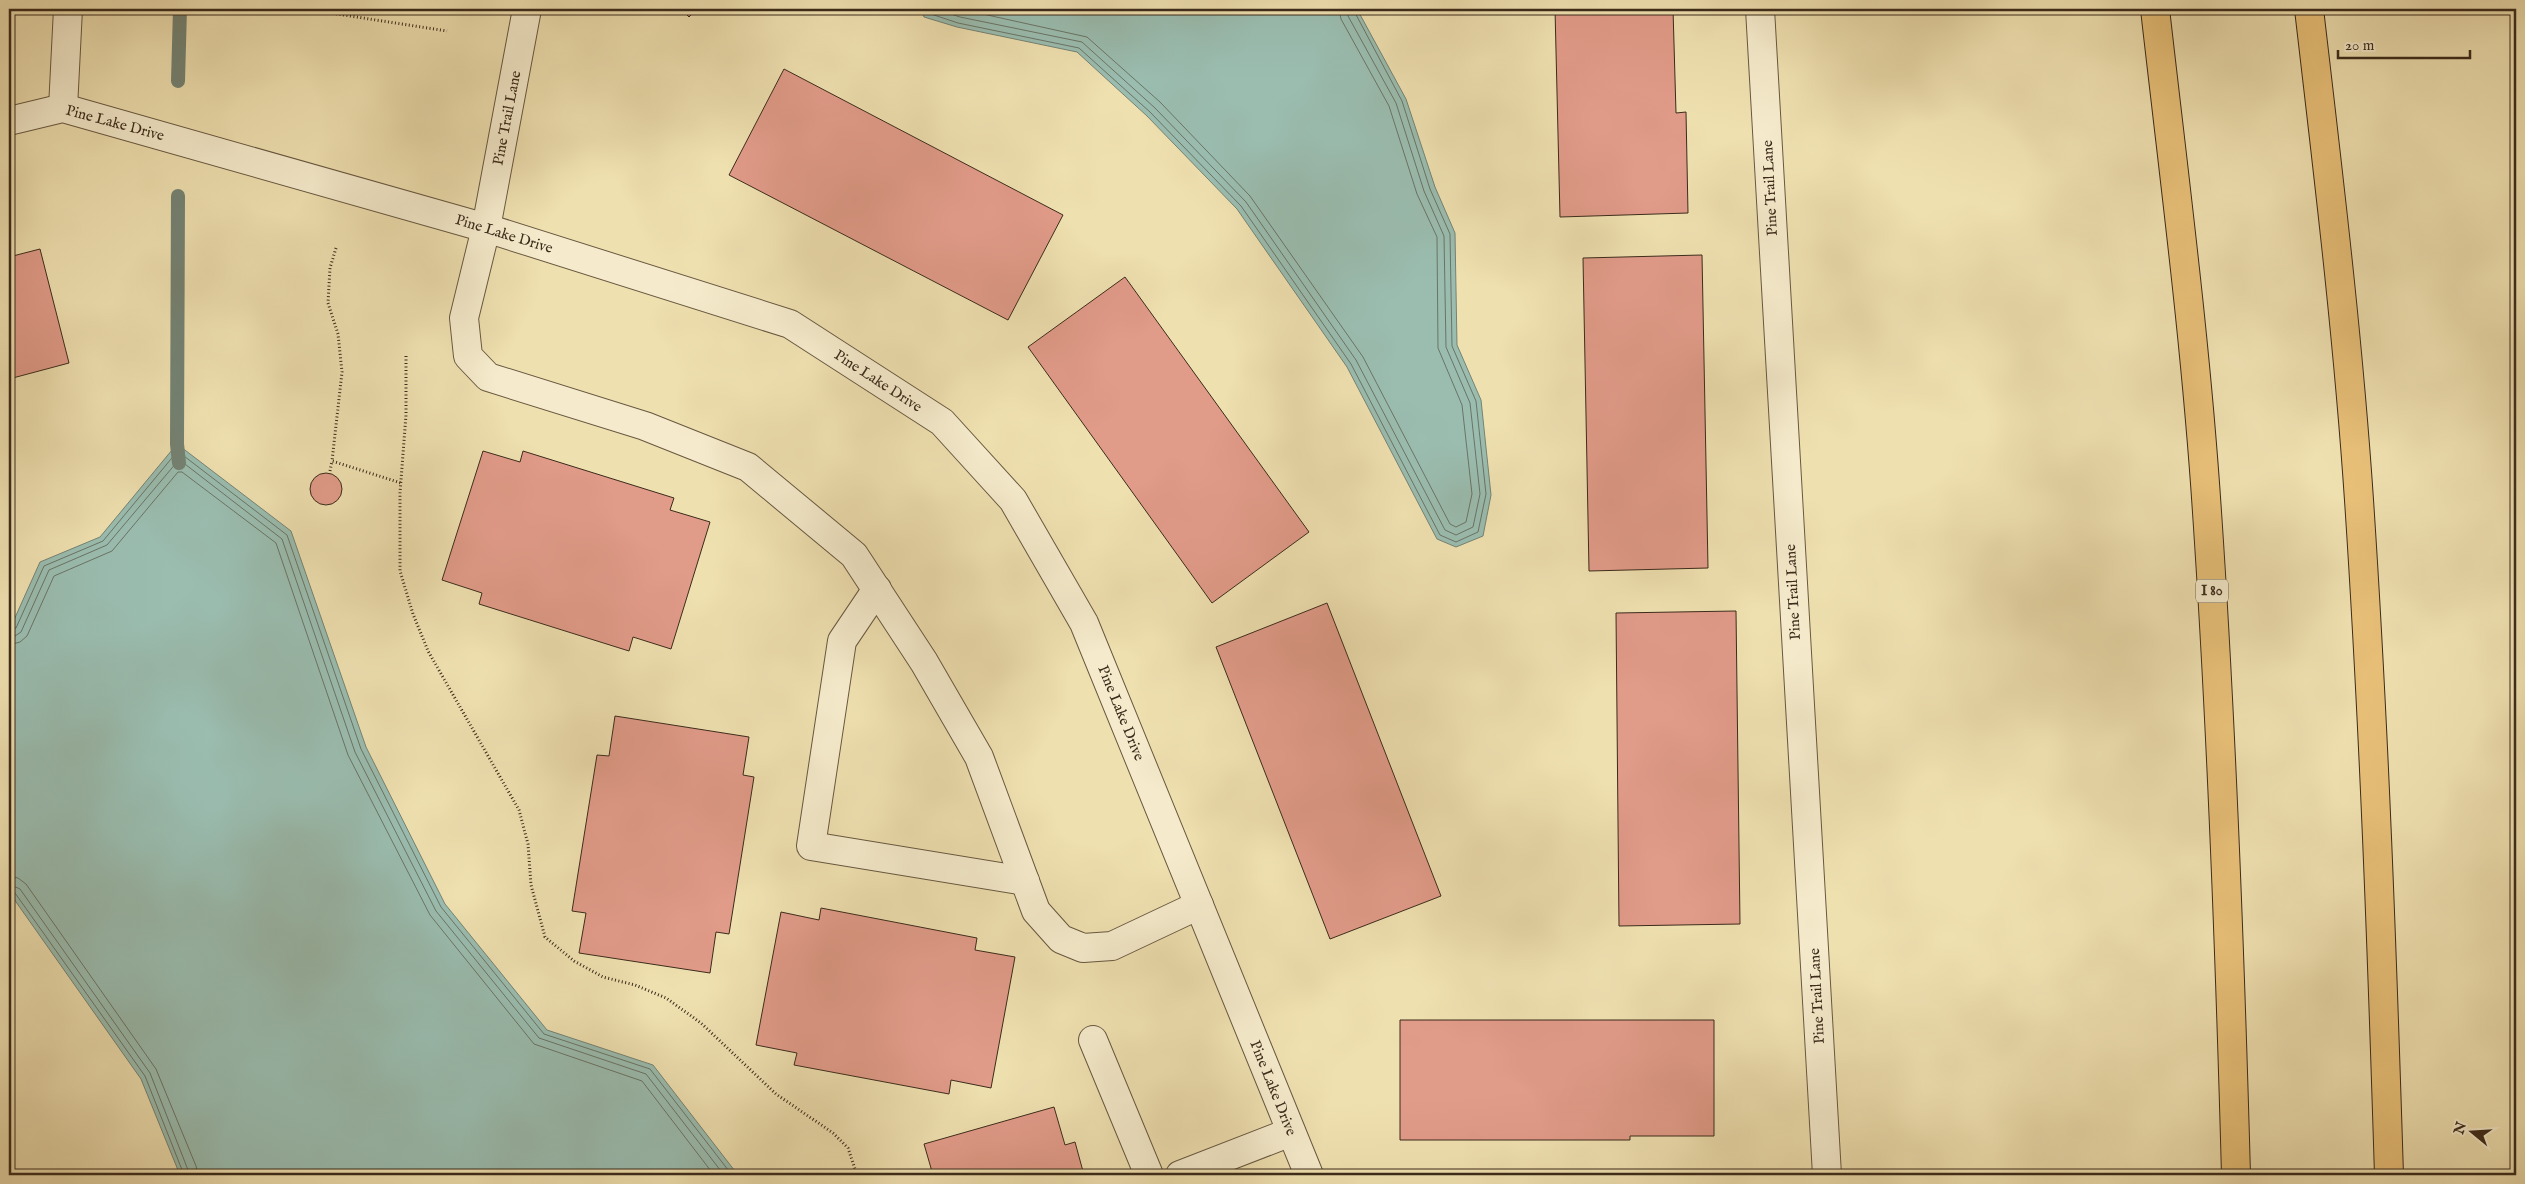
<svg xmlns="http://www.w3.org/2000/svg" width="2525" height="1184" viewBox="0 0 2525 1184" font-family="'IM FELL English',serif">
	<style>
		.water { fill: #9abdb0; stroke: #748374 }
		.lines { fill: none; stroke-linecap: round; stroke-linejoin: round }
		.shore { stroke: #6a7466; stroke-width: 1 }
		.stream { stroke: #748374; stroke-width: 14 }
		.building { fill: #e19b89; stroke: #3b2b1b }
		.minor-casing { stroke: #685840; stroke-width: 30 }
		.highway-casing { stroke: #3b2b1b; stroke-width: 30 }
		.path { stroke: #3b2b1b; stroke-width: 3; stroke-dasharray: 1 2.5; stroke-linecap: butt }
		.minor { stroke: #f5ebcc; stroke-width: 28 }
		.highway { stroke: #e8c078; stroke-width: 28 }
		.labels { text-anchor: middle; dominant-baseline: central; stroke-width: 5; stroke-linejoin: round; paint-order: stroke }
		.shield { fill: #f5ebcc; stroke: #736550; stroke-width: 1 }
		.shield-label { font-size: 14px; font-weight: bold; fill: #3b2b1b }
		.street-label { font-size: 15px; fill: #3b2b1b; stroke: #f5ebcc }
	</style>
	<rect width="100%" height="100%" fill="#efe0b0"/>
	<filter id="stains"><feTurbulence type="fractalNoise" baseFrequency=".004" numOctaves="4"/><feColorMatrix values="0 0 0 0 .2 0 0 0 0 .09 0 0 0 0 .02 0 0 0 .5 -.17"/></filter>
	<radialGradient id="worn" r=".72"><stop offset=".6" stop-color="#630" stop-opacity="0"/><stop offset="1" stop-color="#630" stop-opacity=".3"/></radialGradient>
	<g class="water">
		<polygon points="920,9 1357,9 1406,99 1435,187 1455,233 1457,345 1481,400 1491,495 1483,536 1456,547 1437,539 1347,367 1237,209 1147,116 1077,52 957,27 924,17"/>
		<polygon points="177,444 291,531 366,747 445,904 547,1030 653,1065 738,1175 180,1175 141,1079 9,892 9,631 40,562 100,537"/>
	</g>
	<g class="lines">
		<g class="shore">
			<polyline points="925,9 928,13 958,23 1079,48 1150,112 1241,206 1351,364 1440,535 1456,542 1478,532 1486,494 1476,401 1452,346 1450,234 1430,189 1402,101 1353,9"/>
			<polyline points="936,9 960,17 1082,42 1155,108 1246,202 1356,360 1445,530 1456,535 1473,527 1480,494 1470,403 1446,347 1444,236 1424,191 1396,103 1348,16 1346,9"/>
			<polyline points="960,9 1087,37 1160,102 1250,196 1363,357 1450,524 1456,527 1466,522 1472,494 1462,405 1438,348 1437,237 1417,194 1389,106 1341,19 1339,9"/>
			<polyline points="9,631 16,628 44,566 103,541 176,453 180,453 287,535 361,749 441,907 544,1034 650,1069 732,1175"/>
			<polyline points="9,637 15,636 21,632 49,570 107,545 177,462 181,461 282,539 355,752 436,911 539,1038 646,1074 724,1175"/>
			<polyline points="9,645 20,642 27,636 54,576 112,551 178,472 182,472 276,543 348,755 430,915 534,1044 642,1081 714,1175"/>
			<polyline points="9,876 18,878 26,884 156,1069 196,1166 198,1175"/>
			<polyline points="9,884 20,889 150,1073 190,1175"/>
			<polyline points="9,890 15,893 145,1076 184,1175"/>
		</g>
		<g class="stream">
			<polyline points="178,81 180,9"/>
			<polyline points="178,196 177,444 179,463"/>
		</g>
	</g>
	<g class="building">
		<polygon points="681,9 697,9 689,17"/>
		<polygon points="1555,9 1673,9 1676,113 1686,112 1688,213 1560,217"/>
		<polygon points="784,69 1063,215 1008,320 729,175"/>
		<polygon points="40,249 69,363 9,379 9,257"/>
		<polygon points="1702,255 1708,568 1589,571 1583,258"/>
		<polygon points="1125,277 1309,532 1212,603 1028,347"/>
		<polygon points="483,451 520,462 523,451 674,498 670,510 710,522 671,649 633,637 629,651 479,604 482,593 442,580"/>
		<circle cx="326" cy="489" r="16"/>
		<polygon points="1327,603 1441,896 1330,939 1216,647"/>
		<polygon points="1736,611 1740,924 1619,926 1616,613"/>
		<polygon points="615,716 749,737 743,775 754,777 729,934 716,932 710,973 579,953 586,913 572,911 597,755 609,756"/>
		<polygon points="821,908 977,938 975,950 1015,957 991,1088 951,1080 949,1094 794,1065 797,1053 756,1045 781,912 819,920"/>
		<polygon points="1400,1020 1714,1020 1714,1136 1630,1136 1630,1140 1400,1140"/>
		<polygon points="1054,1107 1065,1145 1075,1142 1084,1175 933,1175 924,1144"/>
	</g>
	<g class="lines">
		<g class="minor-casing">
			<g id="minor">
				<polyline points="527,9 486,228 464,318 468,356 488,377 645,426 748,467 854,555 924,662 979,757 1036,911 1061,939 1083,948 1112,946 1199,905"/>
				<polyline points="1760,9 1827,1175"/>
				<polyline points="63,108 68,9"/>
				<polyline points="9,121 63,108 486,228 790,324 942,422 1013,500 1084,623 1309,1175"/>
				<polyline points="877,589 842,641 811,846 1025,881"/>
				<polyline points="1093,1040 1149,1175"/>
				<polyline points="1180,1175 1291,1132"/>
			</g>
		</g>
		<g class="highway-casing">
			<g id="highway">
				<path d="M2155,9C2174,176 2196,344 2207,512C2222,733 2230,954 2236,1175"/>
				<path d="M2309,9C2328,172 2348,336 2359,500C2374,725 2382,950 2389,1175"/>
			</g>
		</g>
		<g class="path">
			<polyline points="305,9 447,31"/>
			<polyline points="336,248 330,268 328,303 338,334 342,372 332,461 401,483"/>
			<polyline points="406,356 406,415 400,493 400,571 413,614 428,651 519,810 528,844 531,885 545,937 574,961 603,977 635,985 666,998 701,1023 776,1094 833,1133 848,1148 857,1175"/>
			<polyline points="330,471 332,461"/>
		</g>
		<use href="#minor" class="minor"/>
		<use href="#highway" class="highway"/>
	</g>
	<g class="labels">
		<rect class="shield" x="2196" y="579.5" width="32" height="23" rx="4"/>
		<g class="shield-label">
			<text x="2212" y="591">I 80</text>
		</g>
		<g class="street-label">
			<text transform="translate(507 118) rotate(-79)">Pine Trail Lane</text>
			<text transform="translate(115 123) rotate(15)">Pine Lake Drive</text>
			<text transform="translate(1770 188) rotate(-93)">Pine Trail Lane</text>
			<text transform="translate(504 234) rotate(17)">Pine Lake Drive</text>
			<text transform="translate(878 381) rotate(33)">Pine Lake Drive</text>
			<text transform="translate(1793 592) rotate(-93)">Pine Trail Lane</text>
			<text transform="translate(1121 713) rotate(68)">Pine Lake Drive</text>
			<text transform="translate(1817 996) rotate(-93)">Pine Trail Lane</text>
			<text transform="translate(1273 1088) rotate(68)">Pine Lake Drive</text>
		</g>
	</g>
	<rect width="2525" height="1184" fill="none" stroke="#efe0b0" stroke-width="30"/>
	<rect x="10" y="10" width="2505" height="1164" fill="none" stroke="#3b2b1b" stroke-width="2.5"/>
	<rect x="15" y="15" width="2495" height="1154" fill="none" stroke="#3b2b1b"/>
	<g transform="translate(2472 1132) rotate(288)" stroke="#f5ebcc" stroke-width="4" paint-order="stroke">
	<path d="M0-4L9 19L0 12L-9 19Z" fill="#3b2b1b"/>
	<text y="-8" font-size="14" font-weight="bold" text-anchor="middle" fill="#3b2b1b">N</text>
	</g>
	<path d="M2338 50v8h132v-8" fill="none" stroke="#3b2b1b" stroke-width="2.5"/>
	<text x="2345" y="50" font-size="15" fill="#3b2b1b" stroke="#f5ebcc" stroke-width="4" paint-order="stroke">20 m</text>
	<rect width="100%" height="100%" filter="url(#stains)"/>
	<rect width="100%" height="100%" fill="url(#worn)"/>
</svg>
